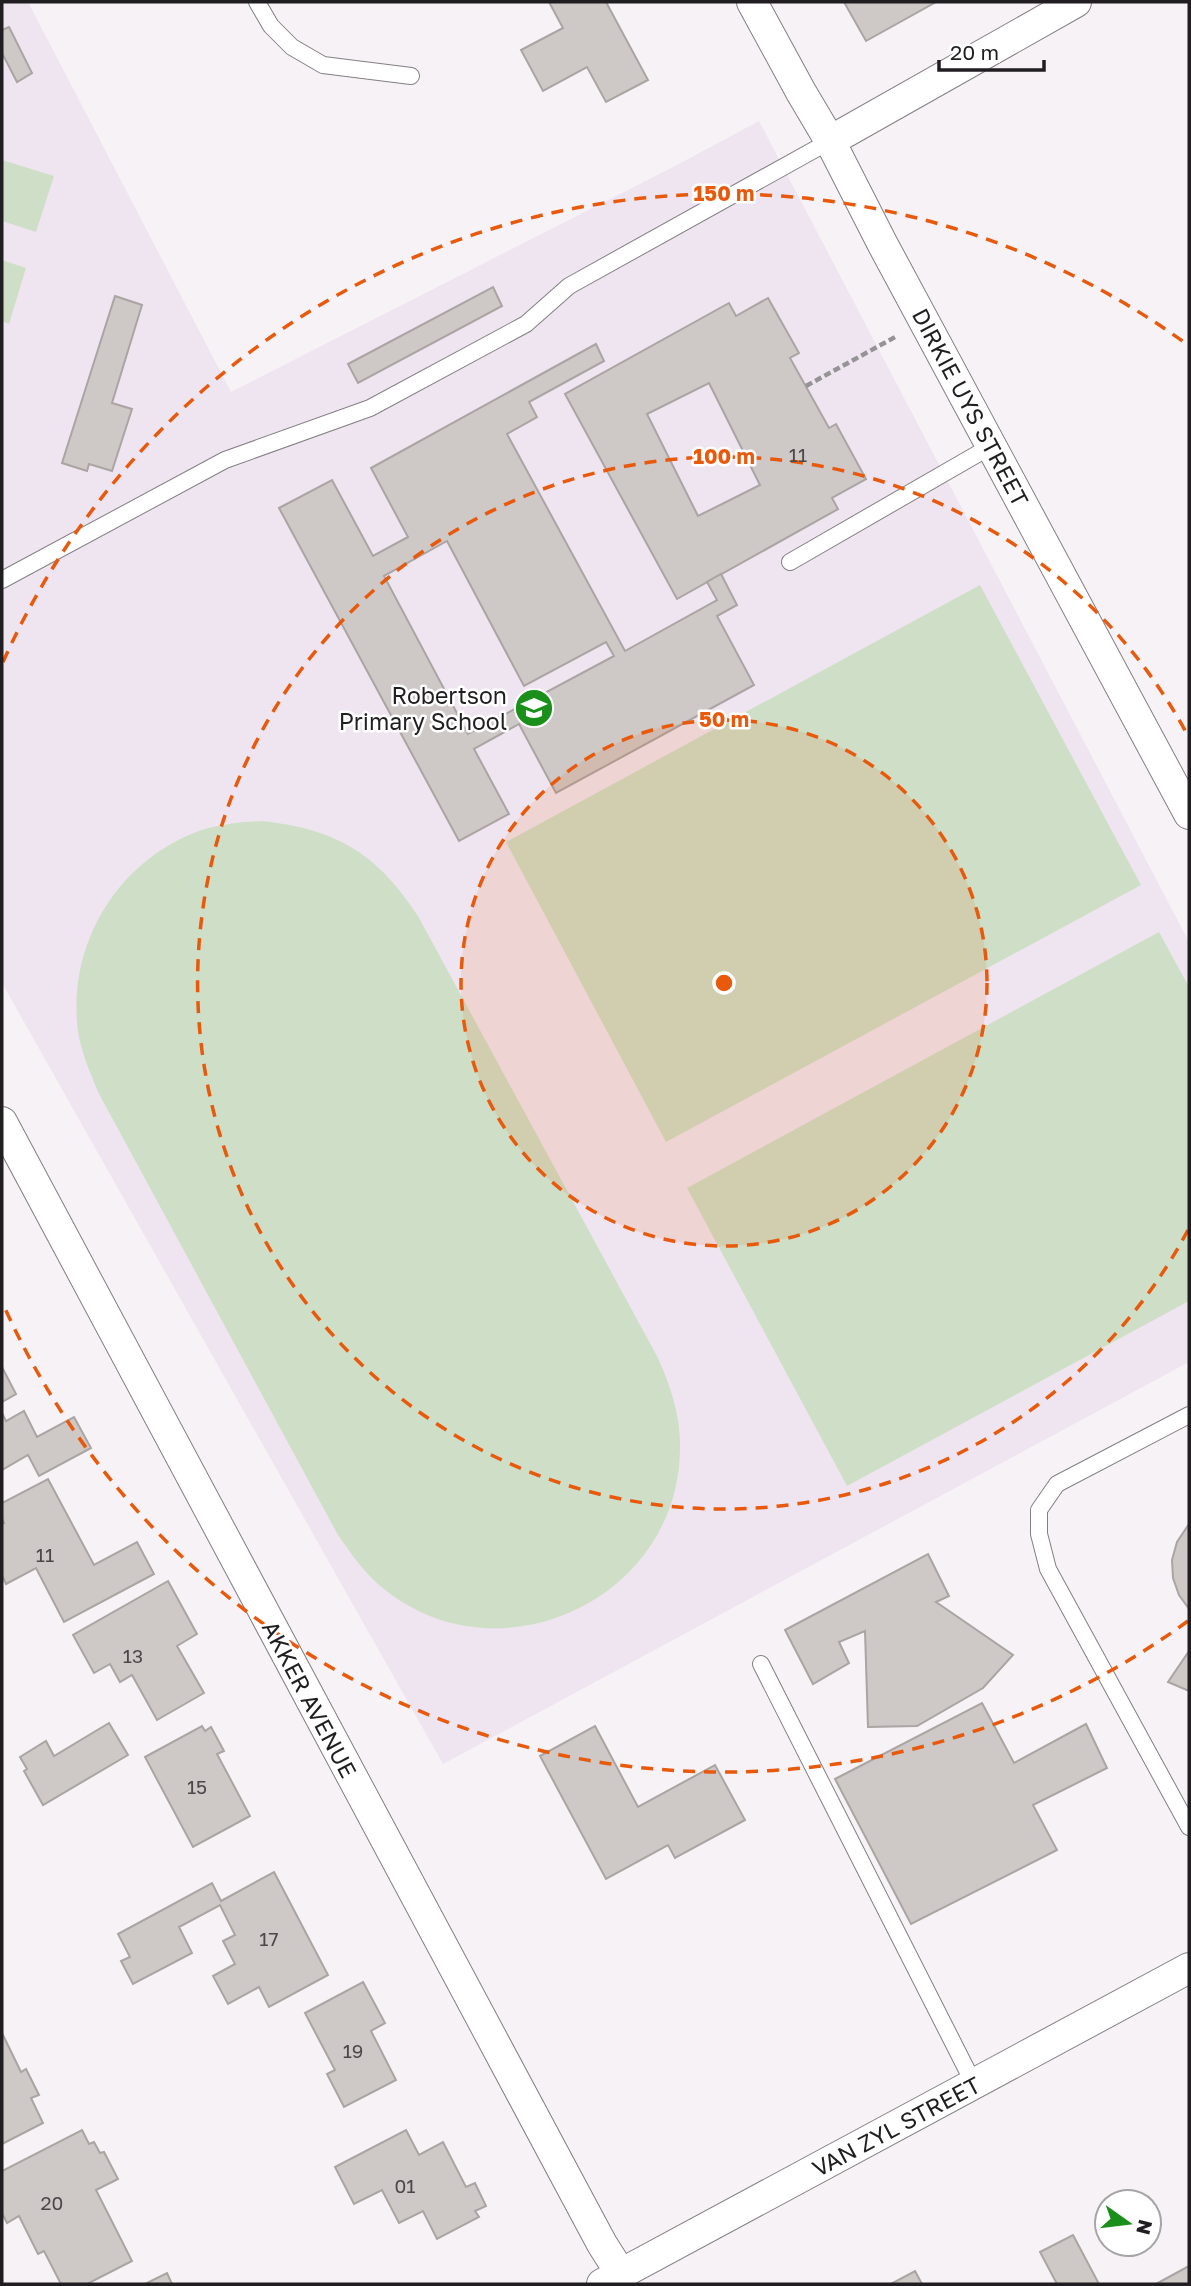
<svg xmlns="http://www.w3.org/2000/svg" width="1191" height="2286" viewBox="0 0 1191 2286" font-family="'Golos Text',sans-serif">
	<style>
		.built { fill: #efe5f0 }
		.green { fill: #cfdfc7 }
		.building { fill: #cec8c6; stroke: #aaa4a3; stroke-width: 2; fill-rule: evenodd }
		.lines { fill: none; stroke-linecap: round; stroke-linejoin: round }
		.service-casing { stroke: #837f83; stroke-width: 18 }
		.minor-casing { stroke: #837f83; stroke-width: 32 }
		.path { stroke: #969396; stroke-width: 4.5; stroke-dasharray: 7 3.5; stroke-linecap: butt }
		.service { stroke: #fff; stroke-width: 16 }
		.minor { stroke: #fff; stroke-width: 30 }
		.ring { fill: none; stroke: #e8590c; stroke-width: 3.5; stroke-dasharray: 12 9 }
		.labels { text-anchor: middle; dominant-baseline: central; stroke-width: 5; stroke-linejoin: round; paint-order: stroke }
		.number-label { font-size: 19px; fill: #4c484a }
		.street-label { font-size: 23px; fill: #201e20; stroke: #fff }
		.poi-label { font-size: 23px; fill: #201e20; stroke: #fff; text-anchor: end }
		.centre { fill: #e8590c; stroke: #fff; stroke-width: 3.5 }
		.ring-label { font-size: 21px; text-anchor: middle; font-weight: bold; fill: #e8590c; stroke: #fff; stroke-width: 5; stroke-linejoin: round; paint-order: stroke }
	</style>
	<rect width="100%" height="100%" fill="#f6f2f6"/>
	<polygon class="built" points="2,2 28,2 231,392 677,165 759,121 1189,942 1189,1362 443,1764 2,983"/>
	<g class="green">
		<polygon points="2,160 54,176 36,232 2,221"/>
		<polygon points="2,260 26,268 9,324 2,321"/>
		<polygon points="980,585 1141,885 666,1142 506,842"/>
		<path d="M262,821C336,829 377,853 418,916L658,1358C671,1387 681,1417 680,1450C678,1602 493,1685 378,1584C362,1570 350,1552 338,1535L98,1092C90,1072 81,1052 78,1031C67,945 117,861 199,831C219,824 241,822 262,821Z"/>
		<polygon points="1159,932 1189,987 1189,1301 847,1486 687,1188"/>
	</g>
	<g class="building">
		<polygon points="549,2 606,2 648,80 606,102 587,67 543,91 521,50 563,28"/>
		<polygon points="844,2 936,2 866,41"/>
		<polygon points="9,27 32,73 17,82 2,53 2,30"/>
		<polygon points="493,287 502,306 358,383 348,364"/>
		<polygon points="115,296 142,305 112,403 132,409 112,471 89,464 87,471 62,463"/>
		<path d="M768,298L799,353L790,358L829,428L836,424L866,479L832,498L838,509L677,599L565,394L729,303L736,316ZM709,383L760,485L698,516L647,414Z"/>
		<path d="M596,344L604,361L529,402L537,417L507,434L625,651L717,600L707,582L721,574L737,605L717,616L754,685L556,793L519,724L474,749L509,814L459,841L279,508L332,480L373,556L408,537L371,468ZM447,541L524,686L606,642L614,656L468,734L384,576Z"/>
		<polygon points="2,1367 16,1394 2,1402"/>
		<polygon points="24,1411 37,1437 74,1417 91,1448 39,1476 28,1455 2,1470 2,1413 6,1421"/>
		<polygon points="48,1479 94,1565 137,1542 154,1574 64,1622 36,1568 6,1584 2,1575 2,1524 4,1523 2,1518 2,1503"/>
		<polygon points="1189,1524 1189,1609 1179,1595 1173,1578 1172,1560 1177,1542"/>
		<polygon points="928,1554 949,1596 936,1602 1013,1655 983,1688 917,1726 868,1727 865,1631 839,1642 849,1663 813,1684 785,1630"/>
		<polygon points="168,1581 197,1634 177,1646 204,1693 157,1720 132,1675 120,1682 110,1664 94,1673 73,1635"/>
		<polygon points="1189,1651 1189,1691 1168,1682"/>
		<polygon points="982,1703 1014,1763 1086,1724 1107,1768 1033,1805 1057,1850 911,1924 835,1779"/>
		<polygon points="109,1723 128,1755 43,1805 24,1771 27,1769 20,1757 46,1741 54,1756"/>
		<polygon points="202,1726 205,1731 211,1727 224,1751 217,1754 250,1816 193,1847 145,1757"/>
		<polygon points="595,1726 638,1807 715,1765 745,1820 675,1858 668,1845 606,1879 540,1756"/>
		<polygon points="274,1872 328,1975 269,2007 259,1987 228,2004 213,1976 235,1964 223,1941 235,1935 220,1905 179,1927 192,1953 133,1984 121,1961 130,1957 118,1934 212,1883 221,1901"/>
		<polygon points="363,1982 385,2023 371,2031 396,2080 344,2107 327,2074 335,2070 305,2013"/>
		<polygon points="2,2033 21,2072 26,2069 39,2095 31,2098 43,2123 2,2144"/>
		<polygon points="82,2130 89,2144 94,2142 100,2153 104,2152 118,2179 96,2190 132,2261 87,2284 61,2284 44,2251 38,2254 19,2216 7,2223 2,2213 2,2171"/>
		<polygon points="406,2130 419,2155 443,2142 466,2187 475,2183 486,2206 475,2211 479,2217 437,2239 423,2211 399,2223 382,2190 354,2204 335,2167"/>
		<polygon points="1073,2235 1099,2284 1057,2284 1040,2252"/>
		<polygon points="1189,2266 1189,2284 1156,2284"/>
		<polygon points="915,2271 922,2284 891,2284"/>
		<polygon points="167,2273 172,2284 145,2284"/>
	</g>
	<g class="lines">
		<g class="service-casing">
			<g id="service">
				<polyline points="257,2 271,26 292,47 323,65 411,76"/>
				<polyline points="790,562 993,445"/>
				<polyline points="2,580 225,460 370,408 526,324 569,286 830,141"/>
				<polyline points="1189,1415 1057,1484 1039,1510 1039,1534 1048,1569 1189,1827"/>
				<polyline points="761,1664 974,2084"/>
			</g>
		</g>
		<g class="minor-casing">
			<g id="minor">
				<polyline points="752,2 801,92 830,141 882,243 1189,814"/>
				<polyline points="830,141 1076,2"/>
				<polyline points="2,1122 602,2244 621,2274"/>
				<polyline points="602,2284 1189,1968"/>
			</g>
		</g>
		<polyline class="path" points="806,386 897,336"/>
		<use href="#service" class="service"/>
		<use href="#minor" class="minor"/>
	</g>
	<circle cx="724" cy="983" r="263" fill="#e8590c" fill-opacity=".12"/>
	<g class="ring">
		<circle cx="724" cy="983" r="263"/>
		<path d="M1188 1230A526 526 0 1 1 1188 736"/>
		<path d="M1188 1621A789 789 0 0 1 3 1304M3 662A789 789 0 0 1 1188 345"/>
	</g>
	<defs>
		<g id="school-disc" transform="scale(2.0125)"><circle r="9.5" fill="#1a901b" stroke="#fff"/><path d="M0-5L7-2L0 1L-7-2ZM-4 1L0 2.5L4 1V4Q0 6-4 4Z" fill="#fff"/></g>
	</defs>
	<g fill-rule="evenodd">
		<use href="#school-disc" x="534" y="708"/>
	</g>
	<g class="labels">
		<g class="number-label">
			<text x="798" y="454">11</text>
			<text x="45" y="1554">11</text>
			<text x="133" y="1655">13</text>
			<text x="197" y="1786">15</text>
			<text x="269" y="1938">17</text>
			<text x="353" y="2050">19</text>
			<text x="405" y="2185">01</text>
			<text x="52" y="2202">20</text>
		</g>
		<g class="street-label">
			<text transform="translate(971 407) rotate(62)">DIRKIE UYS STREET</text>
			<text transform="translate(310 1699) rotate(62)">AKKER AVENUE</text>
			<text transform="translate(896 2126) rotate(-28)">VAN ZYL STREET</text>
		</g>
		<g class="poi-label">
			<text x="507" y="695">Robertson<tspan x="507" dy="26">Primary School</tspan></text>
		</g>
	</g>
	<circle cx="724" cy="983" r="10" class="centre"/>
	<g class="ring-label">
		<text x="724" y="201">150 m</text>
		<text x="724" y="464">100 m</text>
		<text x="724" y="727">50 m</text>
	</g>
	<rect width="1191" height="2286" fill="none" stroke="#201e20" stroke-width="7"/>
	<g transform="translate(1128 2223) rotate(104)"><circle r="33" fill="#ffffff" stroke="#a6a5a6" stroke-width="2"/>
	<path d="M0-5L12 26L0 18L-12 26Z" fill="#1a901b"/>
	<text y="-10" font-size="19" font-weight="bold" text-anchor="middle" fill="#201e20">N</text>
	</g>
	<path d="M939 60v10h105v-10" fill="none" stroke="#201e20" stroke-width="3.5"/>
	<text x="950" y="60" font-size="21" fill="#201e20" stroke="#ffffff" stroke-width="5" paint-order="stroke">20 m</text>
</svg>
